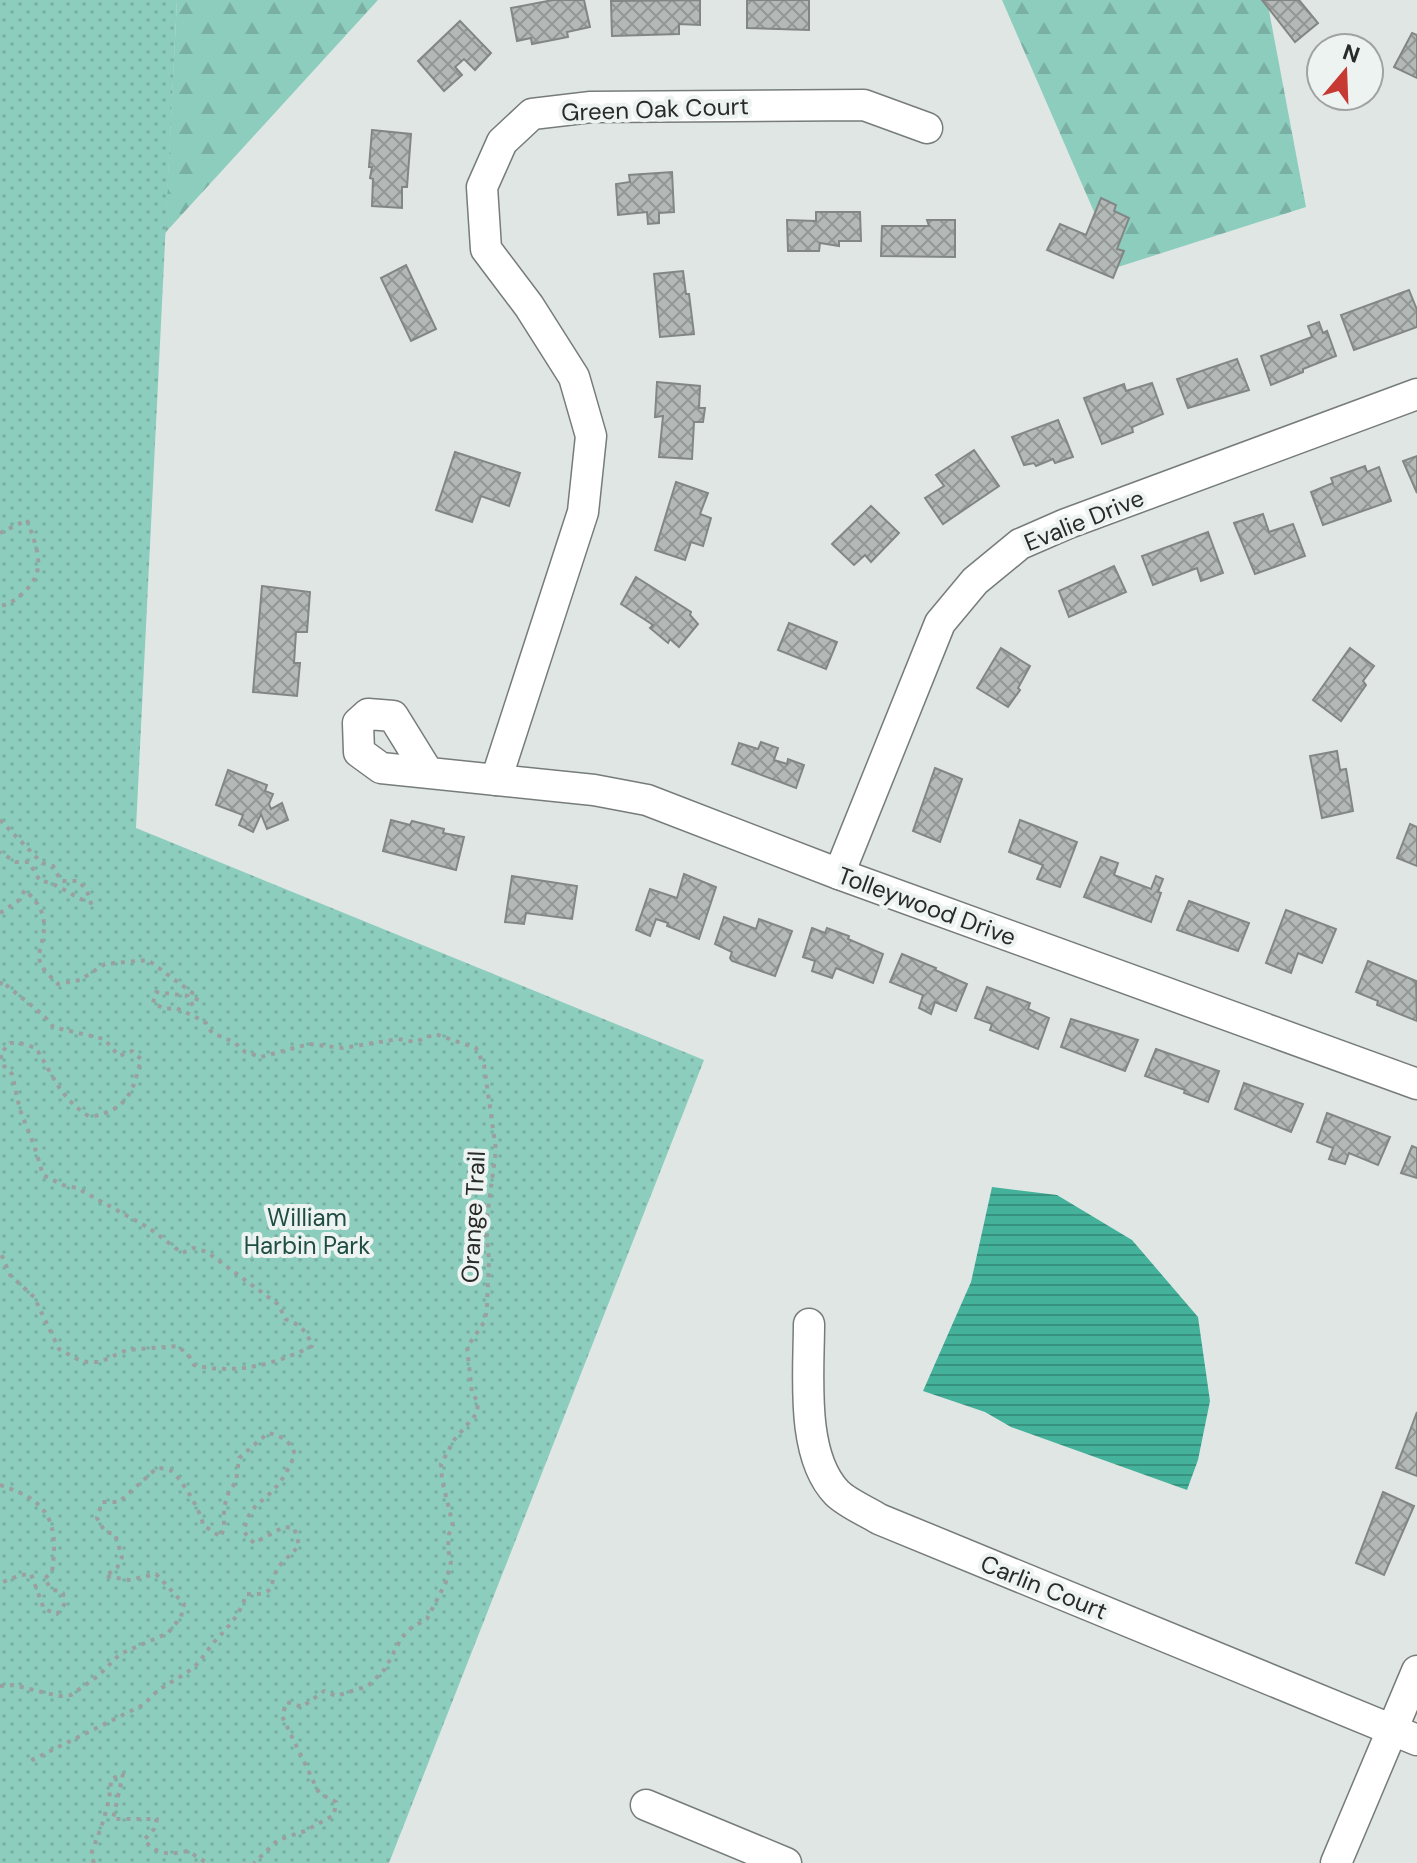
<svg xmlns="http://www.w3.org/2000/svg" width="1417" height="1863" viewBox="0 0 1417 1863" font-family="'DM Sans',sans-serif">
	<style>
		.forest { fill: url(#forest-firs) }
		.park { fill: url(#park-dots) }
		.water { fill: url(#water-rules) }
		.building { fill: url(#building-cross-hatch); stroke: #828786; stroke-width: 2 }
		.lines { fill: none; stroke-linecap: round; stroke-linejoin: round }
		.minor-casing { stroke: #767c7a; stroke-width: 33 }
		.path { stroke: #9ba09e; stroke-width: 4; stroke-dasharray: 4 6; stroke-linecap: butt }
		.minor { stroke: #fff; stroke-width: 30 }
		.labels { text-anchor: middle; dominant-baseline: central; stroke-width: 8; stroke-linejoin: round; paint-order: stroke }
		.street-label { font-size: 24px; fill: #292b2a; stroke: #edf3f1 }
		.park-label { font-size: 24px; fill: #1f4d43; stroke: #edf3f1 }
	</style>
	<defs>
		<pattern id="forest-firs" width="22" height="20" patternUnits="userSpaceOnUse" patternTransform="scale(2)"><rect width="22" height="20" fill="#8ccdbd"/><path d="M5 1l3.5 6h-7zM16 11l3.5 6h-7z" fill="#79b0a3"/></pattern>
		<pattern id="park-dots" width="8" height="8" patternUnits="userSpaceOnUse" patternTransform="scale(2)"><rect width="8" height="8" fill="#8ccdbd"/><path d="M2 2h.1M6 6h.1" fill="none" stroke="#79b0a3" stroke-width="1.8" stroke-linecap="round"/></pattern>
		<pattern id="water-rules" width="6" height="5" patternUnits="userSpaceOnUse" patternTransform="scale(2)"><rect width="6" height="5" fill="#44b29b"/><path d="M0 2.5h6" fill="none" stroke="#39917f"/></pattern>
		<pattern id="building-cross-hatch" width="8" height="8" patternUnits="userSpaceOnUse" patternTransform="scale(2)"><rect width="8" height="8" fill="#b3b9b7"/><path d="M0 0l8 8M0 8l8-8" fill="none" stroke="#929795"/></pattern>
	</defs>
	<rect width="100%" height="100%" fill="#e0e6e4"/>
	<g class="forest">
		<polygon points="177,0 378,0 165,233"/>
		<polygon points="1002,0 1267,0 1306,207 1118,267"/>
	</g>
	<polygon class="park" points="0,0 177,0 136,828 704,1060 389,1863 0,1863"/>
	<polygon class="water" points="992,1187 1057,1195 1132,1240 1198,1317 1210,1401 1198,1460 1187,1490 1011,1427 985,1412 923,1391 971,1282"/>
	<g class="building">
		<polygon points="553,0 584,0 590,27 567,32 568,37 532,44 531,38 517,41 511,8"/>
		<polygon points="700,0 700,25 679,24 679,34 612,36 611,1"/>
		<polygon points="747,0 809,0 809,30 747,28"/>
		<polygon points="1262,0 1299,0 1318,23 1295,42"/>
		<polygon points="460,21 491,53 475,70 464,59 455,67 462,75 444,91 418,61"/>
		<polygon points="1412,33 1417,35 1417,78 1394,67"/>
		<polygon points="372,130 411,134 407,187 402,187 402,208 372,206 373,179 370,178 372,167 369,167"/>
		<polygon points="672,172 674,212 659,213 659,223 648,224 647,212 618,215 616,184 630,182 629,175"/>
		<polygon points="1101,198 1116,205 1114,211 1129,218 1117,249 1124,251 1113,278 1047,250 1060,224 1086,235"/>
		<polygon points="816,212 860,212 861,241 839,241 839,246 820,243 819,251 788,251 787,220 816,221"/>
		<polygon points="927,220 955,220 955,257 881,256 882,226 929,226"/>
		<polygon points="406,265 436,329 411,341 381,278"/>
		<polygon points="683,271 686,294 689,294 694,334 660,337 654,274"/>
		<polygon points="1409,290 1417,310 1417,327 1354,350 1341,315"/>
		<polygon points="1319,322 1323,333 1327,331 1336,356 1303,369 1303,372 1271,385 1261,356 1312,337 1308,326"/>
		<polygon points="1237,359 1249,390 1188,408 1177,379"/>
		<polygon points="657,382 700,386 699,408 705,408 703,422 694,422 692,459 659,457 663,416 655,417"/>
		<polygon points="1152,383 1163,414 1132,427 1133,432 1102,444 1084,398 1124,384 1126,391"/>
		<polygon points="1058,420 1073,457 1055,463 1053,459 1036,466 1034,463 1024,465 1012,437"/>
		<polygon points="974,450 999,486 943,524 925,498 944,486 936,475"/>
		<polygon points="455,452 520,473 509,506 481,496 472,522 436,510"/>
		<polygon points="1417,456 1417,493 1403,461"/>
		<polygon points="1365,466 1367,472 1379,467 1391,501 1323,525 1311,492 1333,483 1331,478"/>
		<polygon points="676,482 708,493 700,514 711,518 703,546 691,542 685,560 655,550"/>
		<polygon points="871,506 899,533 871,562 865,555 854,565 832,544"/>
		<polygon points="1263,514 1269,532 1293,524 1305,556 1255,574 1234,523"/>
		<polygon points="1208,532 1223,573 1201,581 1197,568 1153,585 1142,556"/>
		<polygon points="1114,566 1126,592 1069,617 1059,591"/>
		<polygon points="636,577 691,612 690,615 698,624 679,647 670,639 668,643 650,628 653,625 621,604"/>
		<polygon points="262,586 310,592 307,632 296,632 294,663 300,663 297,696 253,692"/>
		<polygon points="789,623 837,642 826,669 778,650"/>
		<polygon points="1001,648 1030,666 1018,688 1020,690 1008,707 977,688"/>
		<polygon points="1350,648 1374,666 1363,681 1366,685 1341,721 1313,700"/>
		<polygon points="761,742 778,748 774,760 787,764 788,759 804,765 796,788 732,764 739,743 758,749"/>
		<polygon points="1337,751 1340,770 1346,769 1353,811 1322,818 1310,756"/>
		<polygon points="935,768 962,779 940,842 913,831"/>
		<polygon points="228,770 267,785 265,791 273,794 269,804 271,809 282,803 288,820 267,829 261,814 253,832 239,825 243,815 216,805"/>
		<polygon points="391,820 410,825 412,821 444,829 443,833 464,837 456,870 383,851"/>
		<polygon points="1020,820 1077,842 1060,887 1037,879 1043,865 1009,852"/>
		<polygon points="1410,824 1417,827 1417,866 1397,858"/>
		<polygon points="1101,857 1118,863 1114,875 1151,889 1156,876 1163,879 1158,892 1161,893 1151,922 1084,897"/>
		<polygon points="684,874 716,887 699,939 667,926 668,923 656,919 650,936 636,930 650,889 677,898"/>
		<polygon points="512,876 577,886 572,919 526,913 524,924 505,922"/>
		<polygon points="1189,901 1249,923 1238,951 1177,930"/>
		<polygon points="1286,910 1336,929 1322,963 1298,953 1291,973 1266,963"/>
		<polygon points="724,917 756,929 759,919 792,931 775,976 732,961 730,958 732,952 715,944"/>
		<polygon points="812,928 825,933 827,928 849,936 848,939 883,954 873,983 836,968 832,978 812,971 815,961 803,957"/>
		<polygon points="902,954 936,968 935,970 967,984 956,1011 935,1002 931,1014 919,1008 923,995 890,982"/>
		<polygon points="1368,961 1416,981 1417,1021 1377,1005 1378,1001 1356,992"/>
		<polygon points="987,987 1030,1003 1028,1009 1049,1018 1038,1049 990,1030 992,1024 975,1018"/>
		<polygon points="1071,1019 1138,1040 1125,1071 1061,1047"/>
		<polygon points="1156,1049 1219,1071 1208,1102 1184,1093 1185,1090 1145,1076"/>
		<polygon points="1244,1083 1303,1104 1291,1132 1235,1109"/>
		<polygon points="1327,1113 1390,1137 1378,1165 1349,1153 1345,1164 1329,1159 1333,1148 1317,1142"/>
		<polygon points="1412,1146 1417,1148 1417,1178 1401,1173"/>
		<polygon points="1417,1412 1417,1476 1396,1468"/>
		<polygon points="1383,1492 1414,1506 1384,1575 1356,1563"/>
	</g>
	<g class="lines">
		<g class="minor-casing">
			<g id="minor">
				<polyline points="427,771 393,716 368,714 358,723 359,752 381,768 594,790 647,800 839,874 1417,1084"/>
				<polyline points="496,780 583,512 591,436 574,377 529,306 486,249 482,187 502,142 532,114 591,107 864,105 927,128"/>
				<polyline points="839,874 940,623 975,581 1020,544 1066,524 1417,394"/>
				<path d="M809,1324C809,1373 800,1455 837,1493C847,1503 866,1511 879,1519L1417,1740"/>
				<polyline points="646,1805 786,1863"/>
				<polyline points="1336,1863 1417,1671"/>
			</g>
		</g>
		<g class="path">
			<path d="M0,533L27,520C37,548 48,571 23,593C16,600 9,604 0,606"/>
			<path d="M0,820L42,863L53,866L61,881H79L87,891L91,903C73,898 58,882 40,881L29,862H16L0,852"/>
			<path d="M0,913L18,901L25,890C40,904 47,916 43,937C42,943 39,951 39,957C40,968 50,976 58,984L80,980L105,964L148,960L198,997L193,1006L188,996L156,992L153,1003L165,1009L176,1008L194,1016L206,1023L212,1033L234,1042L245,1052L261,1057L309,1044L343,1048L398,1039L415,1042L435,1034L476,1048L484,1065L496,1150L486,1225L489,1261L487,1306L485,1321L467,1347L472,1393L478,1402L477,1413L454,1440L441,1464L442,1480L453,1525L449,1534L448,1549L451,1562L446,1582L427,1619L411,1628L402,1637L385,1669L368,1686L336,1696L324,1691L302,1707L287,1702L282,1716L319,1793L336,1802L334,1815L305,1831L278,1840L254,1863"/>
			<path d="M0,985L2,981C14,993 48,1016 53,1027L104,1039L119,1056L132,1051L141,1059C133,1093 127,1110 90,1117C60,1098 54,1077 36,1048L20,1043H10L0,1054L4,1066L12,1074L20,1110L34,1145L43,1175L63,1185L77,1188L149,1228L182,1253L193,1248L207,1252L279,1305L285,1319C301,1325 306,1330 312,1346C275,1365 234,1375 194,1365L189,1356L178,1346L127,1350L100,1362H87L77,1359L59,1349L34,1297L10,1275L0,1251"/>
			<path d="M0,1485C49,1501 59,1521 52,1572L44,1579L52,1589L63,1593L64,1605L57,1614L44,1609L31,1574L21,1575L0,1583"/>
			<path d="M0,1686L13,1685L59,1696L71,1695L98,1676L120,1654L168,1633L181,1617L184,1604L156,1574L129,1580L105,1576L117,1568L122,1557L115,1534L105,1532L97,1518L102,1502H119L157,1468C161,1468 166,1469 170,1470C181,1477 202,1513 203,1525L221,1537L224,1527V1508L229,1491L236,1482L239,1458L268,1433C283,1436 289,1441 295,1454C291,1464 286,1474 280,1482C265,1503 248,1503 244,1532L254,1543L284,1527L294,1528L299,1544C294,1554 287,1556 281,1564C265,1583 282,1596 246,1594C241,1614 229,1626 215,1641C208,1649 202,1659 195,1666C179,1680 158,1686 145,1704L26,1763"/>
			<path d="M94,1863L91,1854C101,1828 110,1806 111,1779L123,1774L113,1819H157L154,1829L144,1840C156,1855 170,1855 188,1851L207,1863"/>
		</g>
		<use href="#minor" class="minor"/>
	</g>
	<g class="labels">
		<g class="street-label">
			<text transform="translate(655 109) rotate(-2)">Green Oak Court</text>
			<text transform="translate(1084 520) rotate(-22)">Evalie Drive</text>
			<text transform="translate(927 906) rotate(20)">Tolleywood Drive</text>
			<text transform="translate(473 1217) rotate(-87)">Orange Trail</text>
			<text transform="translate(1044 1587) rotate(22)">Carlin Court</text>
		</g>
		<g class="park-label">
			<text x="307" y="1217">William<tspan x="307" dy="28">Harbin Park</tspan></text>
		</g>
	</g>
	<g transform="translate(1345 72) rotate(19)"><circle r="38" fill="#edf3f1" stroke="#9fa3a1" stroke-width="2"/>
	<path d="M0-6L14 30L0 20L-14 30Z" fill="#c73933"/>
	<text y="-12" font-size="22" font-weight="bold" text-anchor="middle" fill="#292b2a">N</text>
	</g>
</svg>
